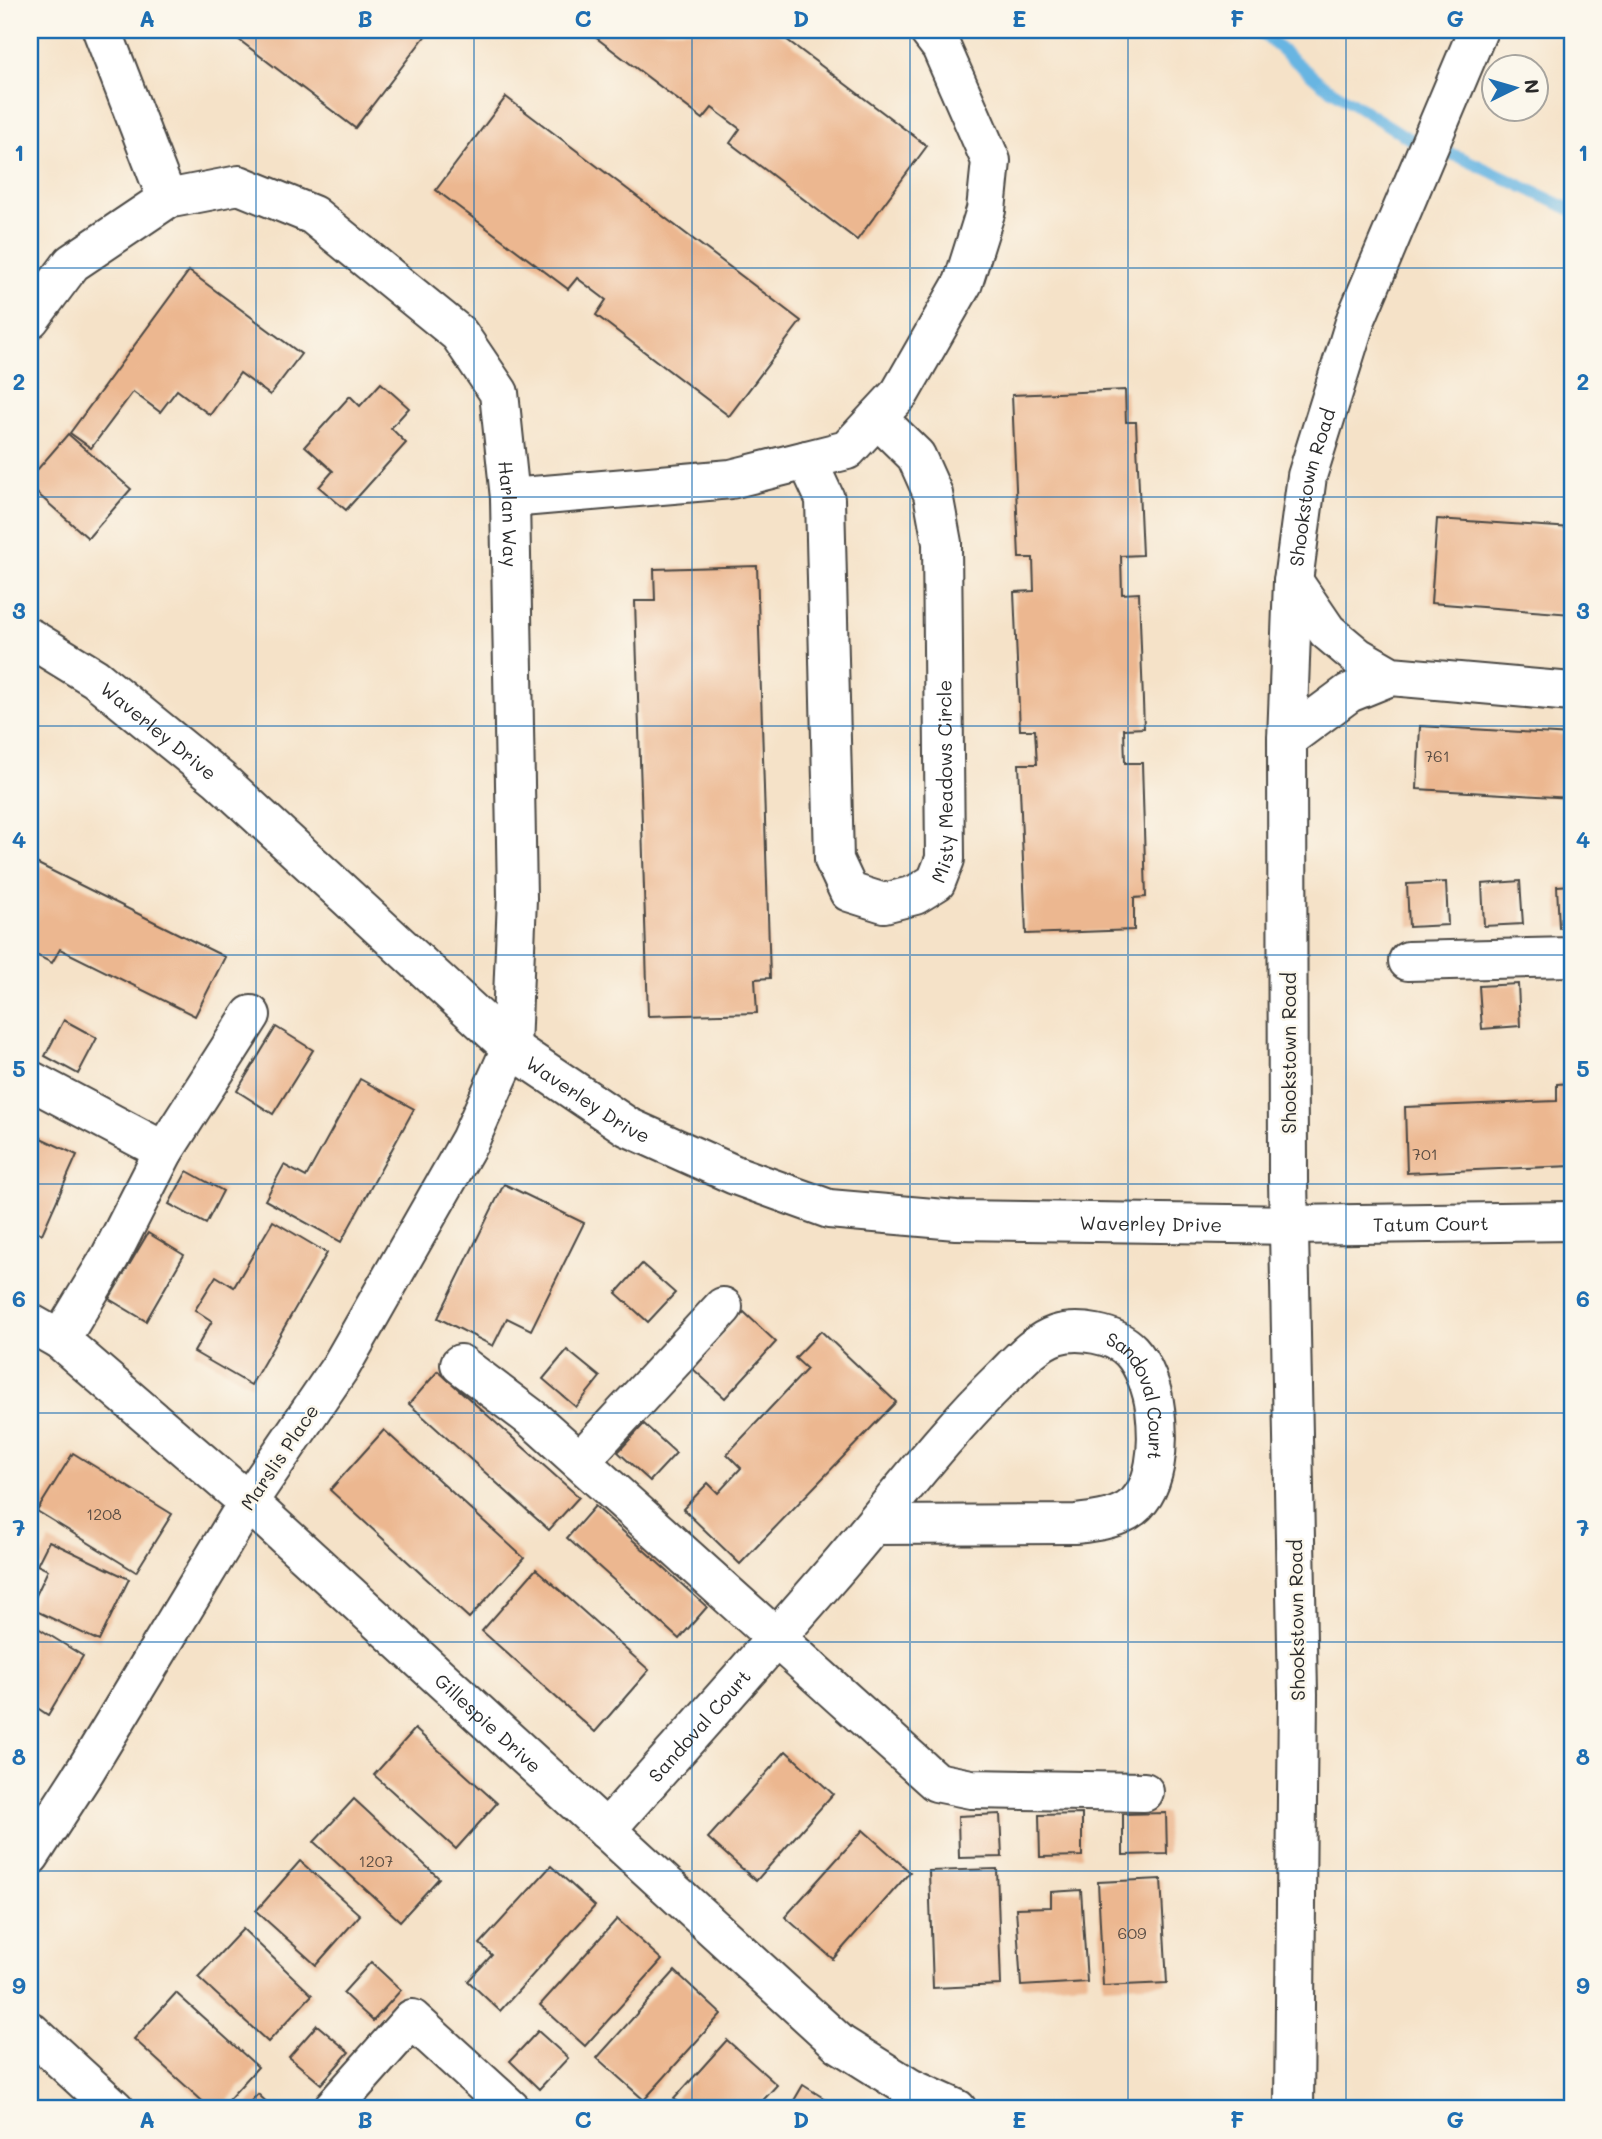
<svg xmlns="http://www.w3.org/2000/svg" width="1602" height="2139" viewBox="0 0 1602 2139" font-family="Mali,sans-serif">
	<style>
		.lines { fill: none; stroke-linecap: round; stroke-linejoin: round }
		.stream { stroke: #68b5e2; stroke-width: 12 }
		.building { fill: #ecb790 }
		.minor-casing { stroke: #494643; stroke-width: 42 }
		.minor { stroke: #fff; stroke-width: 38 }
		.grid { fill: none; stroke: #1f6fb2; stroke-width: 2; stroke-opacity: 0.55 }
		.labels { text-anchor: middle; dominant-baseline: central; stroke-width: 5; stroke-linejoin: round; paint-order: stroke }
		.number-label { font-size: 16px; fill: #5b4e44 }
		.street-label { font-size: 19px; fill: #2b2b2b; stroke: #fbf7ec }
		.neatline { fill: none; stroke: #1f6fb2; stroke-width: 2.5 }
		.grid-label { font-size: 23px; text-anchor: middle; font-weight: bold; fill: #1f6fb2 }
	</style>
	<rect width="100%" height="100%" fill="#fbf7ec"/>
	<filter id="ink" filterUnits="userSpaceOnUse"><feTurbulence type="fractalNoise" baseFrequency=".0143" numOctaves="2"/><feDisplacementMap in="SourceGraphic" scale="14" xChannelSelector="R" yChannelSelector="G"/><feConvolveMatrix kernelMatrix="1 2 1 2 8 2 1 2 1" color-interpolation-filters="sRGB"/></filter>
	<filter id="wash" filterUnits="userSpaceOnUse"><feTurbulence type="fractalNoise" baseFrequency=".00686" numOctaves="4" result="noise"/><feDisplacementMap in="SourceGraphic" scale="28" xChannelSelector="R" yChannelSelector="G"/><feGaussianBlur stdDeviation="1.57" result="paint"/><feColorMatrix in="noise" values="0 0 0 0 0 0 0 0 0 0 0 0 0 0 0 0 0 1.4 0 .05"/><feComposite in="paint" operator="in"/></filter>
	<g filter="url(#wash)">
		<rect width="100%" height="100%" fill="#f5e2c8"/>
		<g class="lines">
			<polyline class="stream" points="1258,30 1322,84 1408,138 1462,158 1572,210"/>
		</g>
		<g id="blocks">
			<g class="building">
				<polygon points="226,30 419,30 426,35 355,128"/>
				<polygon points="586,30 774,30 927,146 857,240 730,143 740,129 712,108 703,119"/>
				<polygon points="506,97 801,321 729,416 596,315 606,300 577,278 568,289 436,190"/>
				<polygon points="189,271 301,354 270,395 240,373 210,415 177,390 160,412 133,392 91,448 70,433"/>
				<polygon points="381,383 409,408 391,428 406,443 346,510 319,487 333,471 305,446 350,396 360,406"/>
				<polygon points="1125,390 1126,422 1136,422 1142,555 1121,556 1122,594 1139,593 1144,728 1124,729 1125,763 1142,763 1146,897 1134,898 1134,930 1026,934 1019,764 1037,764 1035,730 1020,730 1014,592 1034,591 1033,558 1019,558 1012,395"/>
				<polygon points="68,434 131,489 88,538 30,487 30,478"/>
				<polygon points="1437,519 1572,528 1572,614 1431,603"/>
				<polygon points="757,566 770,978 755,979 757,1013 648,1016 635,601 655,601 654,569"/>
				<polygon points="1420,726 1572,735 1572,798 1417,789"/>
				<polygon points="30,860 225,957 195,1016 60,949 52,963 30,952"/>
				<polygon points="1520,881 1523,924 1484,926 1482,884"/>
				<polygon points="1446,882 1448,925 1409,927 1407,884"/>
				<polygon points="1572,885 1572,927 1559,928 1557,886"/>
				<polygon points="1518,984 1520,1026 1482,1029 1479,986"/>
				<polygon points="64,1020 97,1038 78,1074 45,1056"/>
				<polygon points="276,1027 313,1050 273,1114 237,1091"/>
				<polygon points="360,1079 414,1109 341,1242 265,1200 284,1165 306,1177"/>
				<polygon points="1572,1083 1572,1166 1407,1173 1405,1107 1557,1101 1557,1084"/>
				<polygon points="30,1133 77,1155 42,1234 30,1228"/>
				<polygon points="187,1171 223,1191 206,1224 169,1204"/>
				<polygon points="504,1184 584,1223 531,1330 507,1318 493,1346 438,1318"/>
				<polygon points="273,1221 327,1253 251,1385 194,1352 212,1321 195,1310 216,1276 234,1287"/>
				<polygon points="148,1233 184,1255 146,1321 109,1299"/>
				<polygon points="642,1264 675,1293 648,1322 616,1293"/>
				<polygon points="744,1312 776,1342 725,1398 693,1369"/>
				<polygon points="821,1331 896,1402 740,1564 683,1509 708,1483 718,1493 741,1468 727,1454 807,1369 795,1358"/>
				<polygon points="567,1350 600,1377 576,1407 543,1379"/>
				<polygon points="438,1371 579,1497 549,1530 409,1404"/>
				<polygon points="644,1424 676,1453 650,1481 618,1452"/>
				<polygon points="384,1430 524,1558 469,1618 330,1490"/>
				<polygon points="73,1453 172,1514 136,1572 37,1511"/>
				<polygon points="595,1506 707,1607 679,1639 567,1538"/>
				<polygon points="49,1541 129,1579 99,1641 30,1608 48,1570 37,1565"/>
				<polygon points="536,1569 649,1670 595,1732 482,1631"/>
				<polygon points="30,1623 83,1656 48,1715 30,1703"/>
				<polygon points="415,1729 497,1803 456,1849 374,1775"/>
				<polygon points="786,1751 833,1794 756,1881 708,1838"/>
				<polygon points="354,1799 439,1878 400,1921 314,1842"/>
				<polygon points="1166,1813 1167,1854 1123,1855 1123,1814"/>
				<polygon points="1000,1814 1002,1857 959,1858 958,1816"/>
				<polygon points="1082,1814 1082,1856 1040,1857 1039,1815"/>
				<polygon points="863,1830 910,1872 833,1959 785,1917"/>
				<polygon points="300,1861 360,1915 316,1965 256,1911"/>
				<polygon points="551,1866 595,1906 500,2011 468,1981 492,1955 480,1944"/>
				<polygon points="997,1869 1001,1985 933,1988 929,1871"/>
				<polygon points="1161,1879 1167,1983 1103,1986 1098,1882"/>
				<polygon points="1081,1890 1087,1982 1021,1986 1016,1908 1051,1907 1051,1892"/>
				<polygon points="617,1919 662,1960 585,2046 540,2005"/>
				<polygon points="243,1929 312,1995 268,2042 198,1977"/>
				<polygon points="371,1962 401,1990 373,2021 343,1993"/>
				<polygon points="675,1971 721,2014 644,2100 597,2058"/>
				<polygon points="176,1993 258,2067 220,2109 211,2109 134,2039"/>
				<polygon points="317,2025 349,2052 321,2084 289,2057"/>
				<polygon points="538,2031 568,2058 539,2089 510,2061"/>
				<polygon points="727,2040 777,2085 755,2109 685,2109 674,2099"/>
				<polygon points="803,2085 841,2109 789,2109"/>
				<polygon points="258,2094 274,2109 243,2109"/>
			</g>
		</g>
	</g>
	<g filter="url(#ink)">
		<use href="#blocks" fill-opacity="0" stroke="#494643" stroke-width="2"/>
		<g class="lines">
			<g class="minor-casing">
				<g id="minor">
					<polyline points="102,30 167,199"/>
					<path id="s1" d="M30,319L72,263L167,199L239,185L313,215L459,334L499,393L510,498L517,898L511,1048L470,1140L341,1366L248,1502L85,1771L30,1856"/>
					<path id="s2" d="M807,460L825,499L834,860L849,892L884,903L915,895L936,882L945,859L942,543L933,494L916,456L877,418"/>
					<polyline points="510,498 731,479 847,450 900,393 963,283 986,210 991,161 941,47 928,30"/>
					<polyline points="1293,581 1327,631 1358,657 1391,676 1572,692"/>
					<path id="s3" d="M30,638L95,678L219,779L511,1048L628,1127L735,1175L829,1209L956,1220L1289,1225L1572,1221"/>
					<polyline points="1287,739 1349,693 1391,676"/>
					<polyline points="1408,961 1572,957"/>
					<polyline points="30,1080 164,1151 110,1257 60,1340"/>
					<polyline points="164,1151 251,1015"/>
					<path id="s4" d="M30,1323L60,1340L248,1502L840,2044L910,2088L957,2109"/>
					<polyline points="460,1364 534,1420 936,1782 971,1789 1144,1792"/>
					<polyline points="580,1461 723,1307"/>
					<path id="s5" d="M606,1830C683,1743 761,1656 837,1568C892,1504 942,1436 1003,1377C1018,1362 1035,1342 1056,1335C1078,1328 1115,1334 1131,1351C1144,1365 1153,1391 1155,1409C1159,1441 1159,1492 1127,1511C1111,1520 1093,1522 1076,1524L873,1525"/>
					<polyline points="30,2031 115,2109"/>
					<polyline points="332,2109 412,2019 511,2109"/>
					<path id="s6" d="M1294,2109L1298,1694L1288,1179L1287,739L1293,581L1307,476L1356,319L1478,30"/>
				</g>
			</g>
			<use href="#minor" class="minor"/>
		</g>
	</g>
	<path class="grid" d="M256,30V2109M474,30V2109M692,30V2109M910,30V2109M1128,30V2109M1346,30V2109M30,268H1572M30,497H1572M30,726H1572M30,955H1572M30,1184H1572M30,1413H1572M30,1642H1572M30,1871H1572"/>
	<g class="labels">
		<g class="number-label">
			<text x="1437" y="755">761</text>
			<text x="1425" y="1153">701</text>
			<text x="104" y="1513">1208</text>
			<text x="376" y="1860">1207</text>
			<text x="1132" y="1932">609</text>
		</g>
		<g class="street-label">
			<text stroke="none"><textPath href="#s6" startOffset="1624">Shookstown Road</textPath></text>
			<text stroke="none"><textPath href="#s1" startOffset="719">Harlan Way</textPath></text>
			<text stroke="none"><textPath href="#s3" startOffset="159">Waverley Drive</textPath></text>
			<text stroke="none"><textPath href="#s2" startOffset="635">Misty Meadows Circle</textPath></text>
			<text transform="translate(1288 1053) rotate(-90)">Shookstown Road</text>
			<text stroke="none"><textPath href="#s3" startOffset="726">Waverley Drive</textPath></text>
			<text stroke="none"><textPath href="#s3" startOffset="1314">Waverley Drive</textPath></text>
			<text stroke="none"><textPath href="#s3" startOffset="1594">Tatum Court</textPath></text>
			<text stroke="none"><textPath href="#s5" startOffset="794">Sandoval Court</textPath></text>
			<text transform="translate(279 1457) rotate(-56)">Marslis Place</text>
			<text transform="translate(1296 1620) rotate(-91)">Shookstown Road</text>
			<text stroke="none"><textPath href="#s4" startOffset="609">Gillespie Drive</textPath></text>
			<text stroke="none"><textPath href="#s5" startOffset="140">Sandoval Court</textPath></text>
		</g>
	</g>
	<rect width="1602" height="2139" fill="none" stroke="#fbf7ec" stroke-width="77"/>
	<g transform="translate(1515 88) rotate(85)"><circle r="33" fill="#fbf7ec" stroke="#a8a59f" stroke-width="2"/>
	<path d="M0-5L12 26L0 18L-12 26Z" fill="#1f6fb2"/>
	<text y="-10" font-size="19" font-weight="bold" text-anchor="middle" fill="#2b2b2b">N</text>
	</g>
	<rect x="38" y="38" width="1526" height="2062" class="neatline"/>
	<g class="grid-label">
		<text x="147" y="27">A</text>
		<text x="365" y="27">B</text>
		<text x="583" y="27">C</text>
		<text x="801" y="27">D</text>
		<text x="1019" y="27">E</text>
		<text x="1237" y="27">F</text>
		<text x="1455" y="27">G</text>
		<text x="19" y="161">1</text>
		<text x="1583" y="161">1</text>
		<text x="19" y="390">2</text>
		<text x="1583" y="390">2</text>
		<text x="19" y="619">3</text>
		<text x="1583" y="619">3</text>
		<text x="19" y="848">4</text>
		<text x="1583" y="848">4</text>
		<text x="19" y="1077">5</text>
		<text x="1583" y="1077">5</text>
		<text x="19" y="1307">6</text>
		<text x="1583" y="1307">6</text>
		<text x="19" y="1536">7</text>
		<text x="1583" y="1536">7</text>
		<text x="19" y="1765">8</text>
		<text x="1583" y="1765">8</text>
		<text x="19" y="1994">9</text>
		<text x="1583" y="1994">9</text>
		<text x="147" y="2128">A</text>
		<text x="365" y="2128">B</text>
		<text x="583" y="2128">C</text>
		<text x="801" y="2128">D</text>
		<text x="1019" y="2128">E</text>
		<text x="1237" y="2128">F</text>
		<text x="1455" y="2128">G</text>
	</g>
</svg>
